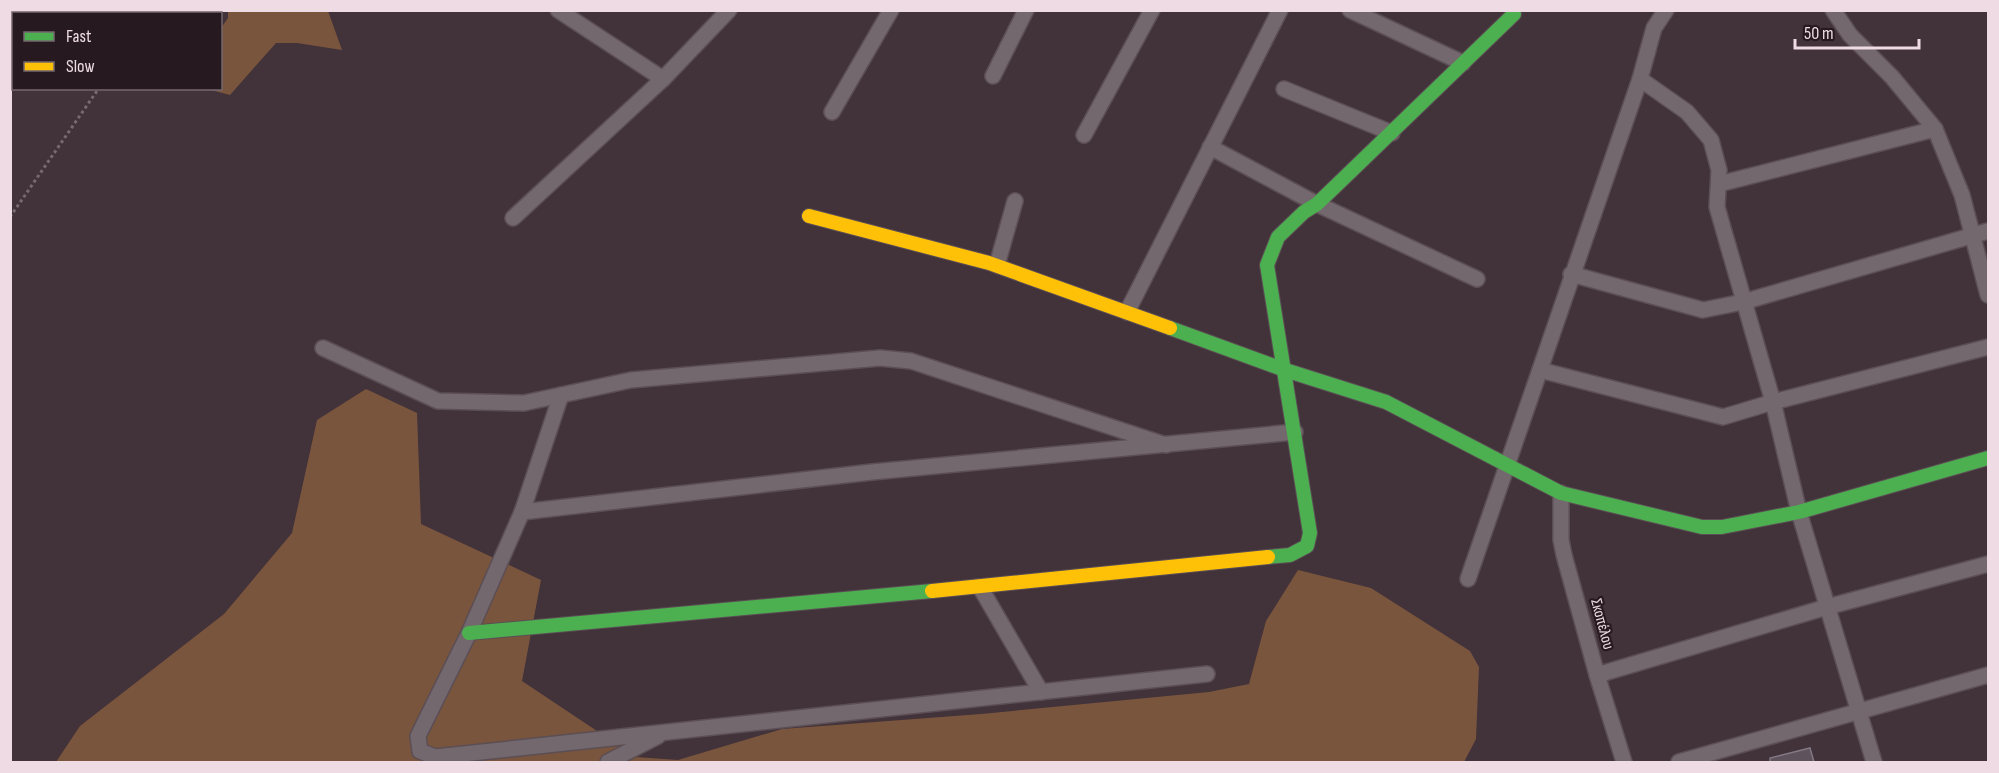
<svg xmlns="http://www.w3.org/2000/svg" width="1999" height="773" viewBox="0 0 1999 773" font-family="'Sofia Sans Condensed',sans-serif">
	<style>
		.forest { fill: #7a553d }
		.building { fill: #5e525d; stroke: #837883; stroke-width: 1.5 }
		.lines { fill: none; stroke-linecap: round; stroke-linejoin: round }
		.street-casing { stroke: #5b4e54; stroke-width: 18 }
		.fast-casing { stroke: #5b4e54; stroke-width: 16 }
		.slow-casing { stroke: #5b4e54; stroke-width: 16 }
		.path { stroke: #766a70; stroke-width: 3; stroke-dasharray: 3 3; stroke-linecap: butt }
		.street { stroke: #73686d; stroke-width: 15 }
		.fast { stroke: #4caf50; stroke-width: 14 }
		.slow { stroke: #ffc107; stroke-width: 14 }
		.labels { text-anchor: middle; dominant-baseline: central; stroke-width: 4.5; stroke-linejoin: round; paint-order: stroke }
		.street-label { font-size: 16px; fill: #eedbe4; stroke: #261920 }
	</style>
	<rect width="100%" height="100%" fill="#42323a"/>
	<g class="forest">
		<polygon points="228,11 328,11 342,50 297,43 276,43 230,95 207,89 220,88 221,28 228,18"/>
		<polygon points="366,389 417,413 421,524 541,580 522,681 636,757 678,760 782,729 981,714 1209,692 1249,684 1266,621 1298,570 1371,588 1470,651 1479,667 1476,739 1464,762 56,762 80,726 224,614 292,533 317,420"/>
	</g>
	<polygon class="building" points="1810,748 1814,762 1770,762 1770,758"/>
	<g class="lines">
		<g class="street-casing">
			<g id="street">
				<polyline points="30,10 33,14"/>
				<polyline points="558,10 663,79"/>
				<polyline points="1350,10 1463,63"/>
				<polyline points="1666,10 1654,28 1640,79 1687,112 1711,140 1719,170 1717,207 1773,402 1799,512 1874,762"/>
				<polyline points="1833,10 1850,35 1892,77 1935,129 1962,195 1988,295"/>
				<polyline points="993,76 1026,10"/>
				<polyline points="1284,89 1392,133"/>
				<polyline points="832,112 891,10"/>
				<polyline points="1084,135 1152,10"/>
				<polyline points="1210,147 1317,204 1477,279"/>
				<polyline points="1719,184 1935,129"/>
				<polyline points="513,218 663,79 729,10"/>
				<polyline points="997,265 1015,201"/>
				<polyline points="1571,274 1703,310 1743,302 1988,231"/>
				<polyline points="1127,312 1280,10"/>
				<polyline points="323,348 438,401 524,403 631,380 880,358 911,361 1166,445"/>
				<polyline points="1540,370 1723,417 1773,402 1988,347"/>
				<polyline points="561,395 522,512 469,633 418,736 420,751 435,757 1207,674"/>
				<polyline points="1561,493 1561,540 1564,555 1597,675 1624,762"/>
				<polyline points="522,512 872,472 1295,432"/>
				<polyline points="1468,579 1640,79"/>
				<polyline points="980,587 1041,692"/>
				<polyline points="1597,675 1827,607 1988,564"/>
				<polyline points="608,762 658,736"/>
				<polyline points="1679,762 1988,675"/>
			</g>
		</g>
		<g class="fast-casing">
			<g id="fast">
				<polyline points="1170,328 1285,370 1386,402 1561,493 1702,527 1722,527 1799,512 1988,458"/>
				<polyline points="1268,557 1290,555 1307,546 1310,533 1267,265 1278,237 1304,212 1317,204 1514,14"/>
				<polyline points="469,633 932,591"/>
			</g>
		</g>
		<g class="slow-casing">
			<g id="slow">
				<polyline points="809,216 989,263 1170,328"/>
				<polyline points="932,591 1268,557"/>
			</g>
		</g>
		<polyline class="path" points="10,217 99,88"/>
		<use href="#street" class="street"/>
		<use href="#fast" class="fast"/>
		<use href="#slow" class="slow"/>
	</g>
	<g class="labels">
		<g class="street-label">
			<text transform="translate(1602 624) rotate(75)">Σκοπέλου</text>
		</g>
	</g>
	<rect width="1999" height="773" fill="none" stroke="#eedbe4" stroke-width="24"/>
	<rect x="12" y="12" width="210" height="78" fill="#261920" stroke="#76676e" stroke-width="1.5"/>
	<rect x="24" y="32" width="30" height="9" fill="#4caf50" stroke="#76676e" stroke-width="1.5"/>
	<text x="66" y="42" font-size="18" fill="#eedbe4">Fast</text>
	<rect x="24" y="62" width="30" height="9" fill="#ffc107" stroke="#76676e" stroke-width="1.5"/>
	<text x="66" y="72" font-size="18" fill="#eedbe4">Slow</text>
	<path d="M1795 39v9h124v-9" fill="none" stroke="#eedbe4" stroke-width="3"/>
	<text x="1804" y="39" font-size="18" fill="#eedbe4" stroke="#261920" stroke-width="4.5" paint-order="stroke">50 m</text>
</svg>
